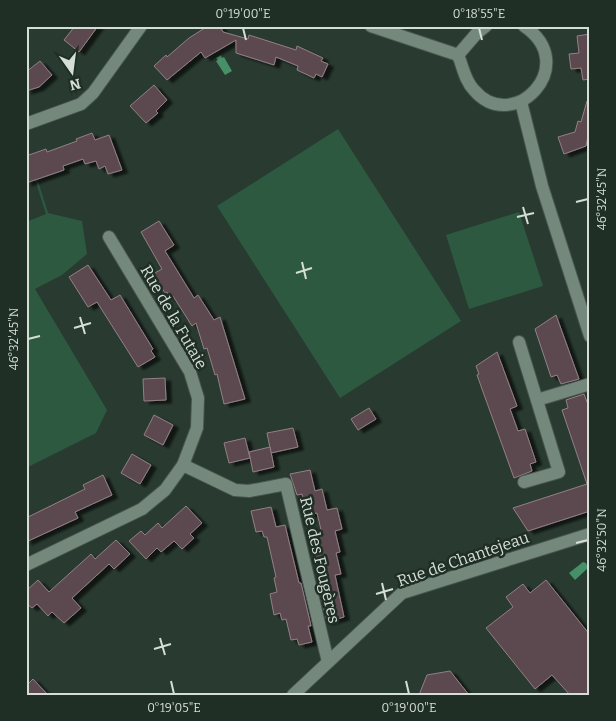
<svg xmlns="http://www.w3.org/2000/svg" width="616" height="721" viewBox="0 0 616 721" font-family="Bitter,serif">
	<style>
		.green { fill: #2c593f }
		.water { fill: #479067 }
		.building { fill: #5c4950; stroke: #937f86; filter: url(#shadow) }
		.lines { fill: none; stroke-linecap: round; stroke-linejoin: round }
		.minor-casing { stroke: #48564d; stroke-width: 14 }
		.minor { stroke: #75887c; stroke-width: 12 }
		.ticks { fill: none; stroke: #d4ded7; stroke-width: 2 }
		.labels { text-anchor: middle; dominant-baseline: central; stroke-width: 5; stroke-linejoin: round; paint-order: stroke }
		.street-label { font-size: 16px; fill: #d4ded7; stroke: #202f26 }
		.neatline { fill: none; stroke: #d4ded7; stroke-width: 2 }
		.ticks-label { font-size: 12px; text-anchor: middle; fill: #d4ded7 }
	</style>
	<defs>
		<filter id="shadow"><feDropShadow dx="5.5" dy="3" stdDeviation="1" flood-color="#0009"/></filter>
	</defs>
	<rect width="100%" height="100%" fill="#293a30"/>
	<g class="green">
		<polygon points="338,129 461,321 340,398 217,206"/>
		<polygon points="26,143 48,213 82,221 87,254 62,275 35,289 107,410 96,433 26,468 26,222 46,214 26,151"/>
		<polygon points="519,212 543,286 469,309 446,235"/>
	</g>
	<g class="water">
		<polygon points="221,55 222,58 224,57 232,71 225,75 216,61 218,60 216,58"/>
		<polygon points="583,562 586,563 588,568 575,580 569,573"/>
	</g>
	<g class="building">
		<polygon points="75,26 98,26 79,52 64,40"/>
		<polygon points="208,26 220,26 223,32 248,39 249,35 296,50 297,46 323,58 321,61 328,64 322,77 316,74 314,78 297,70 298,66 276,57 274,65 236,53 236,40 205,58 201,52 167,80 154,66 166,55 167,57 189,38"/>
		<polygon points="590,34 590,79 583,80 581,68 571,69 569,54 579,53 577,36"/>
		<polygon points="40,61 52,75 39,87 26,91 26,72"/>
		<polygon points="154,85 167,100 156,111 158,113 146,123 130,106"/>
		<polygon points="587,101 590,102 590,136 588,136 586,146 564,154 558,137 575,132 578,121 581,122"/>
		<polygon points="92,133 95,140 109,135 122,170 108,174 105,166 99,169 96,161 85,164 83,159 63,166 64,170 26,183 26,156 46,149 47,152 77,141 76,139"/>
		<polygon points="159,221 174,245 165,251 194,298 198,295 214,320 220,317 245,399 224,404 217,374 215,375 207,348 204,349 196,323 192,326 173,296 170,298 167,292 165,293 153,274 162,269 141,232"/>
		<polygon points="88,265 111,300 120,295 153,349 151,351 155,357 138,367 97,302 88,307 69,277"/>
		<polygon points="556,315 579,379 561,384 557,375 551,377 535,329"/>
		<polygon points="497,352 517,406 510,409 518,431 525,429 536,462 530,464 532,471 514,478 477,375 479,374 476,366"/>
		<polygon points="165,378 166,400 144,401 143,379"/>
		<polygon points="584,394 590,410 590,486 588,486 590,511 528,531 513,508 587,484 562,410 568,408 566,400"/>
		<polygon points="369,408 376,419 358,430 351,419"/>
		<polygon points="154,415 173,425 163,445 144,435"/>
		<polygon points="293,428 298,447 271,453 267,433"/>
		<polygon points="245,438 250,458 229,463 224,443"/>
		<polygon points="270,447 274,467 253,472 249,452"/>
		<polygon points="132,454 151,465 140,484 121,473"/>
		<polygon points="310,470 315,491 322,489 327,510 337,508 342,529 335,531 340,552 336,553 341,574 335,575 344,617 327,622 317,579 321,578 314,548 321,547 318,535 322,534 317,513 307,515 302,494 297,495 290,474"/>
		<polygon points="103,475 112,495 75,512 78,518 26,542 26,518 85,489 83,485"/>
		<polygon points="186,506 202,523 190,534 194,538 182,549 174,541 161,552 157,548 146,559 129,541 141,531 145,535 158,523 162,528"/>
		<polygon points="271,507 276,527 285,525 299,583 301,583 311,626 308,626 312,642 299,645 297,639 291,640 286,619 282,620 280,613 274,615 270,594 277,592 274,578 276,577 267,537 264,537 262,531 256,532 251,511"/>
		<polygon points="116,540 130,554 114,569 109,564 72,598 81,608 64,623 52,612 48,616 37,604 32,608 26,603 26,591 38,580 49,592 91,554 95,559"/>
		<polygon points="546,580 590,635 590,695 570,695 552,675 535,689 486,628 513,607 506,597 523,584 530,593"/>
		<polygon points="450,671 469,695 419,695 427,675"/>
		<polygon points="33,679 48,695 26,695 26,686"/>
	</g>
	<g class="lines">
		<g class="minor-casing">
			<g id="minor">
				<polyline points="371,26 458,55"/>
				<path d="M486,26L477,33L458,55C463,67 465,81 474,90C513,136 582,65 524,26"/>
				<polyline points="521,102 542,186 590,336"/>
				<polyline points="26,124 81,104 93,93 141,26"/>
				<polyline points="519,342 559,472 524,482"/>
				<polyline points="537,400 590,384"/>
				<polyline points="183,465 235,490 249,491 286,484 328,662"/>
				<polyline points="26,565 142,509 165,490 183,465 197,428 198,398 190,372 109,237"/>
				<polyline points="293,695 402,593 590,534"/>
			</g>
		</g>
		<use href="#minor" class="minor"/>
	</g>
	<path class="ticks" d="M243,28L246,40M479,28L482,40M576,202L588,199M523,207L528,224M517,217L534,213M302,262L306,279M296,273L312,268M80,317L85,334M74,328L91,323M28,339L40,336M576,543L588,540M382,583L386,600M376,594L393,589M160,638L165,655M154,649L171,644M171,681L174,694M406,681L409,694"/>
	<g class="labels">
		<g class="street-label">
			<text transform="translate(174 317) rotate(60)">Rue de la Futaie</text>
			<text transform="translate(463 559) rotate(-19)">Rue de Chantejeau</text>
			<text transform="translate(320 560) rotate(77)">Rue des Fougères</text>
		</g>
	</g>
	<rect width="616" height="721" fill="none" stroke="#202f26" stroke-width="55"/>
	<g transform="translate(72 72) rotate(166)" stroke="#202f26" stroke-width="4" paint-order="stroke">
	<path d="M0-4L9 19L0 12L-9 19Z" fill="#d4ded7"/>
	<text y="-8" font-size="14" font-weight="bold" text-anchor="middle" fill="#d4ded7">N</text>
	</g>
	<rect x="28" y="28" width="560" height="666" class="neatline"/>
	<g class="ticks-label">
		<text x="243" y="18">0°19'00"E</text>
		<text x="479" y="18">0°18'55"E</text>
		<text transform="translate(602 199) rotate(-90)" y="4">46°32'45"N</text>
		<text transform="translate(14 339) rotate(-90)" y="4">46°32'45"N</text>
		<text transform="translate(602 540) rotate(-90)" y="4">46°32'50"N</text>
		<text x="174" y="712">0°19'05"E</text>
		<text x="409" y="712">0°19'00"E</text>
	</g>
</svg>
